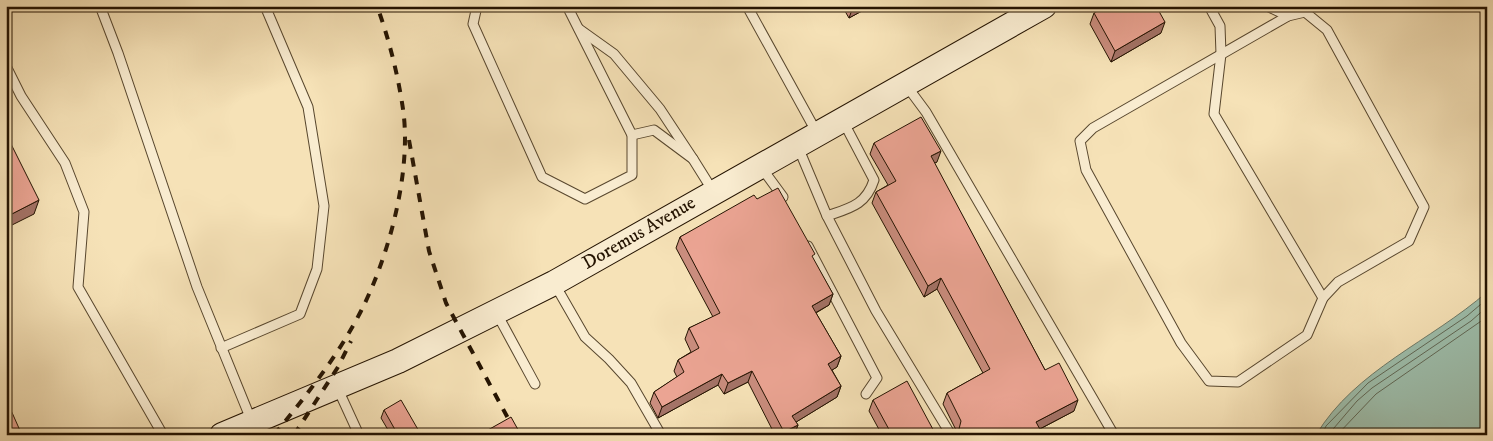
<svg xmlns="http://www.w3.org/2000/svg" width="1493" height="441" viewBox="0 0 1493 441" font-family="'IM FELL DW Pica',serif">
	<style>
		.water { fill: #9dbeac; stroke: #6d7a68 }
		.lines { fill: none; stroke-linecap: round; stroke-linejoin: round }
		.shore { stroke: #606856; stroke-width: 1 }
		.service-casing { stroke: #58472e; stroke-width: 11 }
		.secondary-casing { stroke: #241301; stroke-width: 26 }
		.service { stroke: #f9ecd0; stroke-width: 9 }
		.secondary { stroke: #f9ecd0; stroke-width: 24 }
		.rail { stroke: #241301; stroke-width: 4; stroke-dasharray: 9 9; stroke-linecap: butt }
		.wall { fill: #ca8d7e; stroke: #241301 }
		.shaded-wall { fill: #a47367; stroke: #241301 }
		.building { fill: #eba493; stroke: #241301 }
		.labels { text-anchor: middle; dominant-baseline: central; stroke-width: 4; stroke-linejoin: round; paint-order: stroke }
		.street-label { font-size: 19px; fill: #241301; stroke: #f9ecd0 }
	</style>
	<rect width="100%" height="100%" fill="#f6e2b7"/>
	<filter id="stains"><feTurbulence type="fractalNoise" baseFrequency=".004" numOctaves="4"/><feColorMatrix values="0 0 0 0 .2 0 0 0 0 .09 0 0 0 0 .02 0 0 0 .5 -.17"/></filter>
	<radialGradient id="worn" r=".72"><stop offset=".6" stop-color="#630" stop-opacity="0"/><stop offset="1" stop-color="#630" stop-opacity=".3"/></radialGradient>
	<path class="water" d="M1487,292V435H1316C1355,370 1431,341 1487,292Z"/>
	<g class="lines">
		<g class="shore">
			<polyline points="1322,435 1326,426 1368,383 1467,316 1487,299"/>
			<polyline points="1328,435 1357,401 1372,388 1471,321 1487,307"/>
			<polyline points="1337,435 1376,394 1487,317"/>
		</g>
		<g class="service-casing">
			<g id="service">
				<polyline points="100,6 118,53 197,287 252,422"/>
				<polyline points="477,6 473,24 542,177 585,199 632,175 632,135 567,6"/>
				<polyline points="747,6 817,133"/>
				<polyline points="1209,6 1220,26 1221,54 1214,114 1323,298"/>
				<polyline points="1267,6 1288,16"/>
				<polygon points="1305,12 1327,30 1424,207 1409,241 1338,282 1323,298 1307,335 1238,382 1209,381 1181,343 1086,170 1080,141 1093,128 1288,16"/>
				<polyline points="579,29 614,54 660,109 693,159"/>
				<polyline points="6,66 21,96 65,163 84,212 78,287 163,435"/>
				<polyline points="906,85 926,112 1114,435"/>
				<polyline points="632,135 654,130 693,159 713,191"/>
				<polyline points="798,147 827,216 876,311 951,435"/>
				<polyline points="761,167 783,197"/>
				<path d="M827,216C850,208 866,205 874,180L843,121"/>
				<polyline points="808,246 877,378 866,394"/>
				<polyline points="554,283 585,337 609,359 631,383 661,435"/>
				<polyline points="496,312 535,384"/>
				<polyline points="221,348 300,314 317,269 324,206 308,107 265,6"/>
				<polyline points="337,387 359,435"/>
			</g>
		</g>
		<g class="secondary-casing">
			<polyline id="secondary" points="222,435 398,361 554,283 1044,6"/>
		</g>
		<use href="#service" class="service"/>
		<use href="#secondary" class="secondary"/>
		<g class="rail">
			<polyline points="409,140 429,251 446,303 517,435"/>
			<path d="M274,435C306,396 338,356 361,311C389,256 412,171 403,109C398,75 389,39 377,6"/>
			<polyline points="294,435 338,367 351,341"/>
		</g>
	</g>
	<g class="wall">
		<polygon points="842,6 871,6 849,18"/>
		<polygon points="1094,13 1161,33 1111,62 1090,24"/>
		<polygon points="874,143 937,162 934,163 1045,370 1074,411 1040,429 1043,435 956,435 957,432 943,404 947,393 983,373 937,289 924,297 872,203 876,192 888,185 870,154"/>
		<polygon points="757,199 813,259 833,294 829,305 816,313 841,356 837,367 832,370 841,386 837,397 796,422 798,425 794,435 775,435 748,382 724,394 718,385 658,418 650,403 654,392 677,377 674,371 678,360 691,352 685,339 689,328 713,317 676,248 680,237"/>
		<polygon points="873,400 936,435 882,435 869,411"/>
		<polygon points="384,410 420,433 419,435 391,435 381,418"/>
	</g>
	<g class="shaded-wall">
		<polygon points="855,6 871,6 849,18 853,7"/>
		<polygon points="1165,22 1161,33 1111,62 1115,51"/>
		<polygon points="941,151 937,162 927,167 931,156"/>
		<polygon points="39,200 34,214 6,228 6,217"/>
		<polygon points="941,278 937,289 924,297 928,286"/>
		<polygon points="833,294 829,305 808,317 812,306"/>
		<polygon points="841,356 837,367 824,375 828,364"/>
		<polygon points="752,371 748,382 724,394 728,383"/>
		<polygon points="722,374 718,385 658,418 662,407"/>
		<polygon points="841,386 837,397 788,427 792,416"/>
		<polygon points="1078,400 1074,411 1032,433 1036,422"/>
		<polygon points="798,425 794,435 783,435 784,432"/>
	</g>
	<g class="building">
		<polygon points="1107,6 1156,6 1165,22 1115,51 1094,13"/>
		<polygon points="921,117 941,151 931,156 1045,370 1059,363 1078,400 1036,422 1043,435 961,435 959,429 961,421 947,393 990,369 941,278 928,286 876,192 896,181 874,143"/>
		<polygon points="6,134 39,200 6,217"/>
		<polygon points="778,188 815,254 812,256 833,294 812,306 841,356 828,364 841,386 792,416 798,425 784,432 752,371 728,383 722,374 662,407 654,392 684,372 678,360 699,348 689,328 720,313 680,237 754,195 757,199"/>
		<polygon points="907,381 936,435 892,435 873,400"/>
		<polygon points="6,399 22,435 6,435"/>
		<polygon points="401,400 420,433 417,435 398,435 384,410"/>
		<polygon points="511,417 521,435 479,435"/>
	</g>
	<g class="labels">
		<g class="street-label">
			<text transform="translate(639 233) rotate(-30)">Doremus Avenue</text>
		</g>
	</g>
	<rect width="1493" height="441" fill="none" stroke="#f6e2b7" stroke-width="25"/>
	<rect x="8" y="8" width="1478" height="426" fill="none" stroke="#241301" stroke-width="2.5"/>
	<rect x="12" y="12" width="1468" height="416" fill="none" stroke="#241301"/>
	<rect width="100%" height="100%" filter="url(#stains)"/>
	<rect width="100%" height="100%" fill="url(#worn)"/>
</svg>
